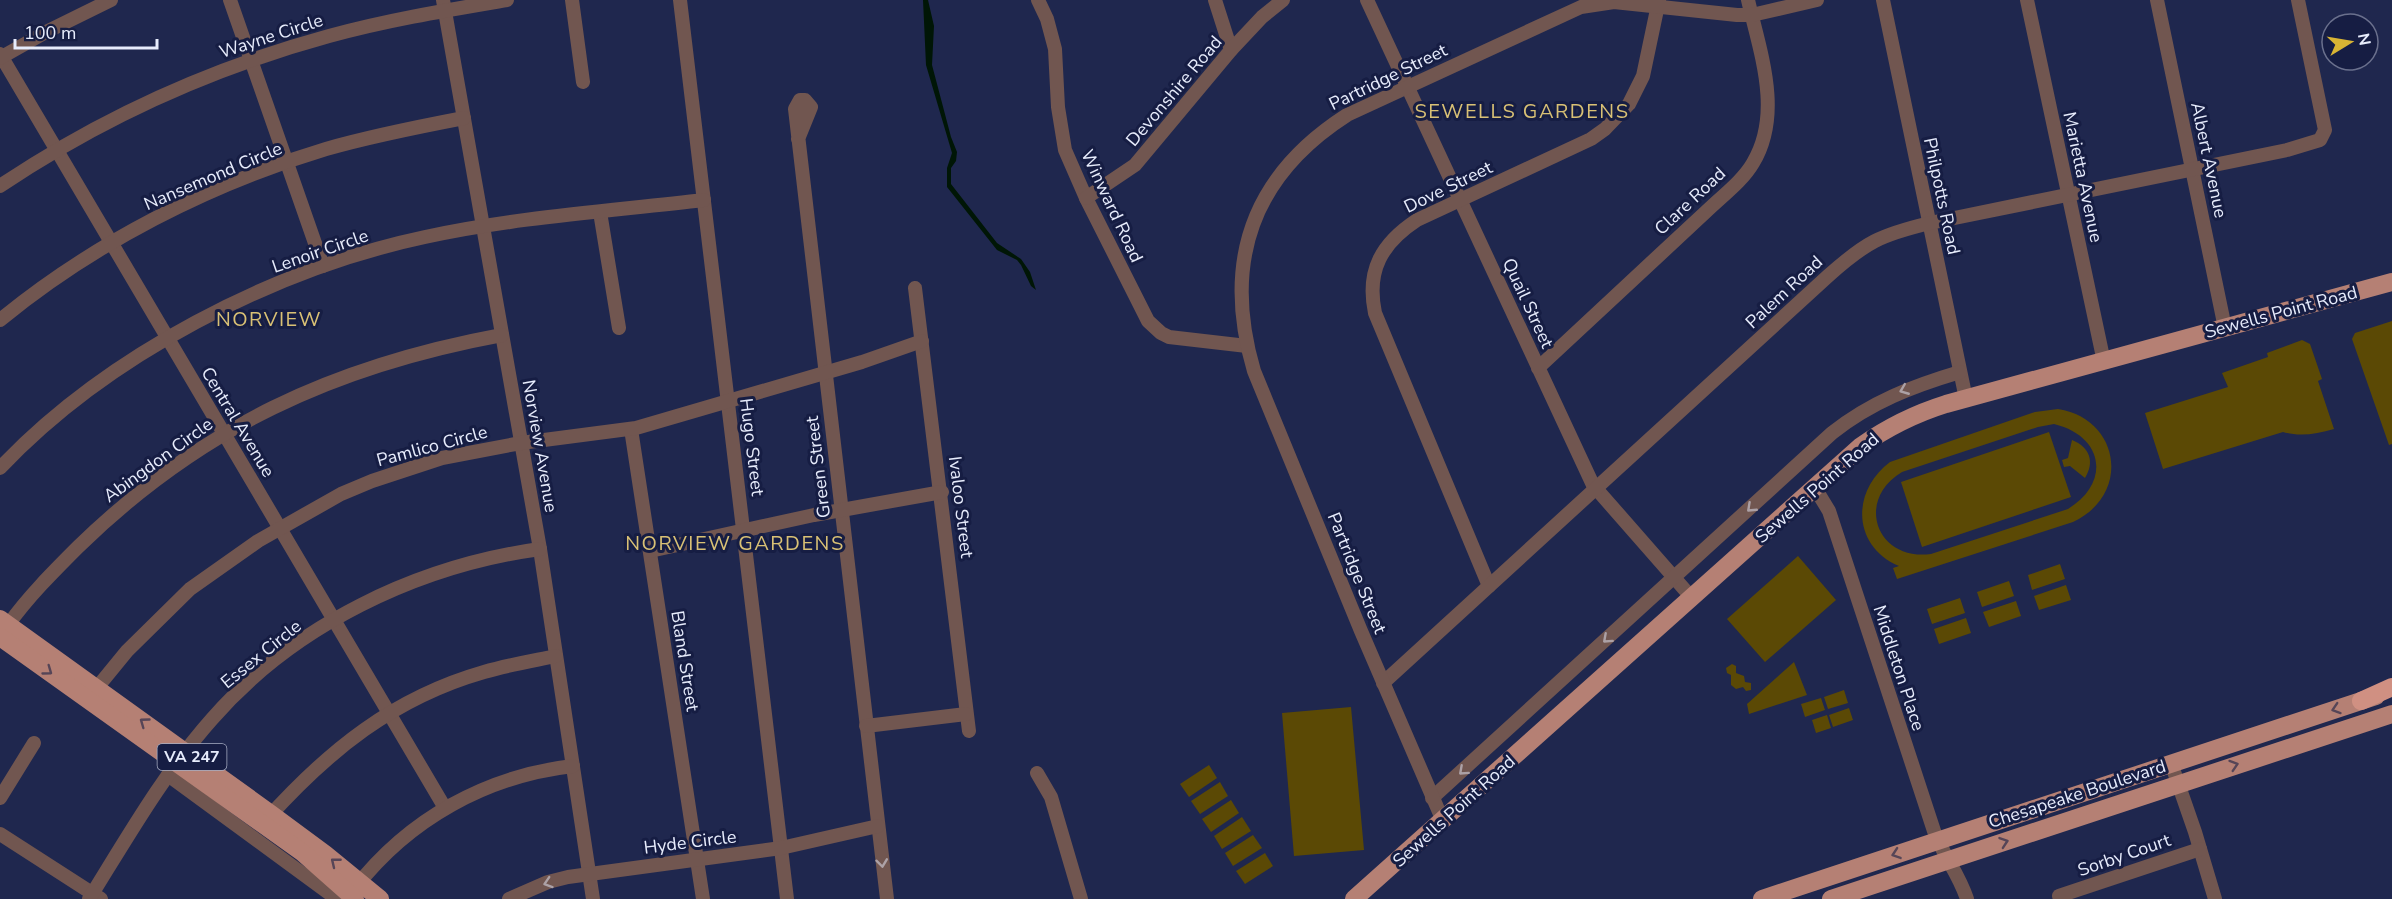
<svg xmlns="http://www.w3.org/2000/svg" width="2392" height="899" viewBox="0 0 2392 899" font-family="'Nunito Sans',sans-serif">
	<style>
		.green { fill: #5b4905; fill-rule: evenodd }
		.water { fill: #001606 }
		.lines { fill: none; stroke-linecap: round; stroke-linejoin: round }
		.minor { stroke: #715650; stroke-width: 14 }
		.major { stroke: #b58074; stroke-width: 18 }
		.highway { stroke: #d09082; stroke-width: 18 }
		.oneway { stroke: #aca1a6 }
		.oneway2 { stroke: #564557 }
		.labels { text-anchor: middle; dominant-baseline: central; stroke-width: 6; stroke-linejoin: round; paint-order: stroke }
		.shield { fill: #161d43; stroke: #a8aec4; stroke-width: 1.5 }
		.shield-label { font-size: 16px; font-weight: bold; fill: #e7ecfc }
		.street-label { font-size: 18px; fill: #e7ecfc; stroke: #161d43 }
		.neighbourhood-label { font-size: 20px; letter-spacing: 1.5px; fill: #d9c175; stroke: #161d43 }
	</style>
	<rect width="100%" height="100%" fill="#1f274e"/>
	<g class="green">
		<polygon points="2392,321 2392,444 2389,445 2352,339 2355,333"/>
		<path d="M2302,340L2310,344L2322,379L2318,381L2334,429C2316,434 2300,437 2283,432L2163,469L2145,413L2228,387L2222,373L2268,357L2267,353Z"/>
		<path d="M2058,409C2121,419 2131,495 2073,522L1897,579L1893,568L1899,566C1852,546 1851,491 1890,462L2035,412ZM2054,424C2104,436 2111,483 2068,509L1931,554C1876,561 1855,500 1902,472L2038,427Z"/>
		<polygon points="2049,432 2071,497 1922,547 1901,482"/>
		<path d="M2072,440C2090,447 2095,462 2085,478L2070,466L2064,467L2062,460L2068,458Z"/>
		<polygon points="1798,556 1836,600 1765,662 1727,619"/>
		<polygon points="2060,564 2065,579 2032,590 2028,575"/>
		<polygon points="2009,581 2014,596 1982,607 1977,592"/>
		<polygon points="2066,585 2071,600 2039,610 2034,596"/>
		<polygon points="1960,598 1965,613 1932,624 1927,609"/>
		<polygon points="2016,601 2021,616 1989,627 1983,612"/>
		<polygon points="1966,618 1971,633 1939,644 1934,629"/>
		<polygon points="1794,662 1807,695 1749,714 1747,704"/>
		<polygon points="1732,664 1736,666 1736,673 1744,676 1745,682 1751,683 1751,690 1746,691 1743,687 1736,689 1731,685 1731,675 1727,673 1726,668"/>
		<polygon points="1844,690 1848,703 1828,709 1824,697"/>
		<polygon points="1821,698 1825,710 1805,717 1801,704"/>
		<polygon points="1351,707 1364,850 1294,856 1282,713"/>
		<polygon points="1849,708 1853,720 1833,727 1829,715"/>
		<polygon points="1827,715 1831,728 1816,733 1812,720"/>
		<polygon points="1209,765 1217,778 1189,797 1180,784"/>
		<polygon points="1220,782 1228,796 1200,814 1191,801"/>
		<polygon points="1231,800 1239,813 1211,832 1202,819"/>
		<polygon points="1242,817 1251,831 1222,849 1214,836"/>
		<polygon points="1253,835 1262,848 1233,866 1225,853"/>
		<polygon points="1265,853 1273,866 1245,884 1236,871"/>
	</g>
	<polygon class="water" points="923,0 928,0 934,26 932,65 951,137 957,152 956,161 951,168 951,184 997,243 1021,259 1030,272 1036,290 1031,286 1021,265 1017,260 997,250 947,187 947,168 952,153 926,65"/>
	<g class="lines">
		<g class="minor">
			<polyline points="230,0 323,266"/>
			<polyline points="443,0 540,549 593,899"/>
			<polyline points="572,0 583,82"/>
			<polyline points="680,0 787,899"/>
			<polyline points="1038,0 1047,19 1055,49 1058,107 1065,150 1086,198 1148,321 1161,333 1169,337 1247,346"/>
			<polyline points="1215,0 1231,50"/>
			<polyline points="1367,0 1593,485 1692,598"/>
			<polyline points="1883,0 1966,399"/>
			<polyline points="2027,0 2104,362"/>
			<polyline points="2157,0 2225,328"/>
			<polyline points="0,54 445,808"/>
			<polyline points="0,58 46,32 111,0"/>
			<polyline points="798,139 811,107 805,100 800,100 795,109 887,899"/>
			<path d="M0,186C101,118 212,68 329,36C387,20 448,10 507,0"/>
			<polyline points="1086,198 1135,165 1231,50 1262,17 1283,0"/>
			<polyline points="600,212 619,328"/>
			<polyline points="915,288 969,731"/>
			<path d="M0,320C94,243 209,184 326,149C371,136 417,127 464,118"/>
			<path d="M1538,368L1711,207C1726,193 1743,180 1753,163C1783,113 1760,52 1748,0"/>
			<polyline points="631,429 703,899"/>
			<path d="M0,468C107,355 274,269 425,237C517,217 611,211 704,200"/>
			<path d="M1815,488L1829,511L1934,831C1943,855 1959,874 1967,899"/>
			<polyline points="650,551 814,515 942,492"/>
			<path d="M1489,586L1375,313C1366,270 1382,243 1417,220L1591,139L1605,129L1629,104L1643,76L1659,0"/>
			<path d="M8,625C28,597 53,572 78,547C201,427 334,366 502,335"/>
			<path d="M1383,683L1828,276C1866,242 1880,235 1930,223L2287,150L2320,140L2325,130L2298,0"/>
			<polyline points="91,695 127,651 190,589 258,541 341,494 372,481 442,458 521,443 636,428 862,362 922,341"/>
			<polyline points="866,726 966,714"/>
			<polyline points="2171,763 2195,832 2215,899"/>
			<polyline points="1037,773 1051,797 1081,899"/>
			<polyline points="168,775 337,899"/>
			<polyline points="0,798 34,743"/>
			<path d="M1432,798L1832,433C1871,402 1913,386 1960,372"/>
			<path d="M266,820C328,751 393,698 484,672C508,665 532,661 556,656"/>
			<path d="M1443,821L1361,631L1254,371C1222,262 1252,176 1347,115L1581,7L1614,2L1737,15H1752L1817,0"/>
			<polyline points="0,834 101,899"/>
			<path d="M355,888C409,819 486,776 573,766"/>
			<polyline points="2059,896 2200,849"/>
			<path d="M89,899C127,838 164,773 212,719C294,625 417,566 540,549"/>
			<polyline points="509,899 548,882 568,877 781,848 878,826"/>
		</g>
		<g class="major">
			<polyline points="0,619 271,814 325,854 380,899"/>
			<polyline points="0,637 303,853 355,899"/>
			<path d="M1354,899L1861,446C1888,427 1914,414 1946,404L2392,282"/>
			<polyline points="1762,899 2376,696"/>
			<polyline points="1831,899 2392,714"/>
		</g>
		<polyline class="highway" points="2361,701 2392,687"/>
	</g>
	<defs><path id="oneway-chevron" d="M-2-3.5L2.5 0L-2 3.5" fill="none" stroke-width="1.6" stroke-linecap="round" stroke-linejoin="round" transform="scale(1.5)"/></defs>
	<g class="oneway">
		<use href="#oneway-chevron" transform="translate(1904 390) rotate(158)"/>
		<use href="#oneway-chevron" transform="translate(1751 508) rotate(137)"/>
		<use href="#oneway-chevron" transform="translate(1607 639) rotate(138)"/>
		<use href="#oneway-chevron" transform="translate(1463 771) rotate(138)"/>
		<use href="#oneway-chevron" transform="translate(882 863) rotate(83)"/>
		<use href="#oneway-chevron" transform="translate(548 883) rotate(162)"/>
	</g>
	<g class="oneway2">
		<use href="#oneway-chevron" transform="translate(48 671) rotate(36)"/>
		<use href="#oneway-chevron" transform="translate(2336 709) rotate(162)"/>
		<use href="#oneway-chevron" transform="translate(144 722) rotate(-144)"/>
		<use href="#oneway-chevron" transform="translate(2234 765) rotate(-18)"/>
		<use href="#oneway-chevron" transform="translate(2004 842) rotate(-19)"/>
		<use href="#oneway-chevron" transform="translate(1896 854) rotate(161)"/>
		<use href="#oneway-chevron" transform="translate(335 862) rotate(-141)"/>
	</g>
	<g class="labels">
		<rect class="shield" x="157.5" y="744" width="69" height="26" rx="4.5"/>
		<g class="shield-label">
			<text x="192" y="757">VA 247</text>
		</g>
		<g class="street-label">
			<text transform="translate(271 36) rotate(-18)">Wayne Circle</text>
			<text transform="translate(1388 77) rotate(-26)">Partridge Street</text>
			<text transform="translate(1174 91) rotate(-50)">Devonshire Road</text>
			<text transform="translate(2209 160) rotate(78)">Albert Avenue</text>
			<text transform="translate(213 176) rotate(-23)">Nansemond Circle</text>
			<text transform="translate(2083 177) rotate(78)">Marietta Avenue</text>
			<text transform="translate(1448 187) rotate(-26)">Dove Street</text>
			<text transform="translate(1942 196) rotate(78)">Philpotts Road</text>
			<text transform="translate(1690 201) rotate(-43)">Clare Road</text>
			<text transform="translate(1112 206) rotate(65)">Winward Road</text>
			<text transform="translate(320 251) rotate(-19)">Lenoir Circle</text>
			<text transform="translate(1784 292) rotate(-43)">Palem Road</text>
			<text transform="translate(1528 303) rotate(65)">Quail Street</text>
			<text transform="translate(2281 312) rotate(-15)">Sewells Point Road</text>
			<text transform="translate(238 422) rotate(59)">Central Avenue</text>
			<text transform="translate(432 446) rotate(-15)">Pamlico Circle</text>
			<text transform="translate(540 446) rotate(80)">Norview Avenue</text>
			<text transform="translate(752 447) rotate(83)">Hugo Street</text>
			<text transform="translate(158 460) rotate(-36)">Abingdon Circle</text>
			<text transform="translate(818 467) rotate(-97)">Green Street</text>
			<text transform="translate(1817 488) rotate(-41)">Sewells Point Road</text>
			<text transform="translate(961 507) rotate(83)">Ivaloo Street</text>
			<text transform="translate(1357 573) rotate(68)">Partridge Street</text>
			<text transform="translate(261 654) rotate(-39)">Essex Circle</text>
			<text transform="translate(685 661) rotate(81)">Bland Street</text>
			<text transform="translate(1899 668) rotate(72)">Middleton Place</text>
			<text transform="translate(2077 794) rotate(-18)">Chesapeake Boulevard</text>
			<text transform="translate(1454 811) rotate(-42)">Sewells Point Road</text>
			<text transform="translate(690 842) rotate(-7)">Hyde Circle</text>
			<text transform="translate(2124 855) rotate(-19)">Sorby Court</text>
		</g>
		<g class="neighbourhood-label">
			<text x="1522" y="111">SEWELLS GARDENS</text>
			<text x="269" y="319">NORVIEW</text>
			<text x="735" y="543">NORVIEW GARDENS</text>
		</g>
	</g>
	<g transform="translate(2350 42) rotate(79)"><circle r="28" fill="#161d43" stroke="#6a708d" stroke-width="1.5"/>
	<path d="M0-4.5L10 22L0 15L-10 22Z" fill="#d8b434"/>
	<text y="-9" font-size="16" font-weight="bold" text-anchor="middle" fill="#e7ecfc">N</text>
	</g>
	<path d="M15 39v9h142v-9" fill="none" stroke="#e7ecfc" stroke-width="3"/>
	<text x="24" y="39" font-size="18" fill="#e7ecfc" stroke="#161d43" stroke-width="4.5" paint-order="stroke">100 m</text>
</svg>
